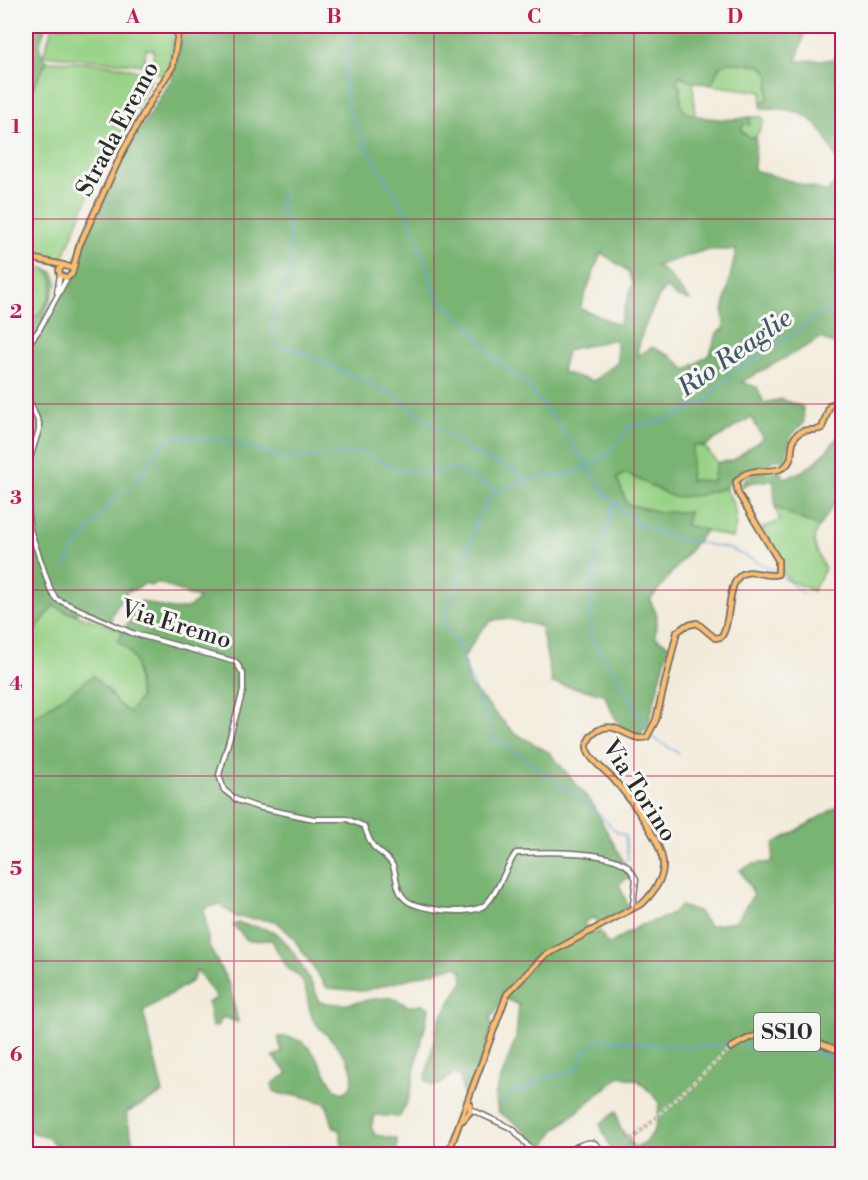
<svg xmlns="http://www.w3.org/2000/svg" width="868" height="1180" viewBox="0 0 868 1180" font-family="'Libre Bodoni',serif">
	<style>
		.green { fill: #97d286; stroke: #617e58; stroke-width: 1.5 }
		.forest { fill: #79b473; stroke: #52704f; stroke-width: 1.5; fill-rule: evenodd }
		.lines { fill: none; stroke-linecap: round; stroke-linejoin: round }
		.stream { stroke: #6aa6db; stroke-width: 1.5 }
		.major-tunnel { stroke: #cbc5b7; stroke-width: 4.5; stroke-dasharray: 4.5 2; stroke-linecap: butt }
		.minor-casing { stroke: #716e68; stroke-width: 7 }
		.major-casing { stroke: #716e68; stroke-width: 8 }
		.minor { stroke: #fff; stroke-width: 4 }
		.major { stroke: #fcbd6f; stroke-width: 4.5 }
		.grid { fill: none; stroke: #c2185b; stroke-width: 1.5; stroke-opacity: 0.55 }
		.labels { text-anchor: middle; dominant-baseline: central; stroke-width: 6; stroke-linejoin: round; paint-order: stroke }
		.shield { fill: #f6f6f2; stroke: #686867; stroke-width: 1.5 }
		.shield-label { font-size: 22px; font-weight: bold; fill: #2b2b2b }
		.street-label { font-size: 24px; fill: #2b2b2b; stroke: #f6f6f2 }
		.water-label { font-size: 26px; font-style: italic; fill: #415669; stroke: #f6f6f2 }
		.neatline { fill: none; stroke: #c2185b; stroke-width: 2 }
		.grid-label { font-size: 20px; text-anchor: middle; font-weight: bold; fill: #c2185b }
	</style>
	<rect width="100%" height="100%" fill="#f6f6f2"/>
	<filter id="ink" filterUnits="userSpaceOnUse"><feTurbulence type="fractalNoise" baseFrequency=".0167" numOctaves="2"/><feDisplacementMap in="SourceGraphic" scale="12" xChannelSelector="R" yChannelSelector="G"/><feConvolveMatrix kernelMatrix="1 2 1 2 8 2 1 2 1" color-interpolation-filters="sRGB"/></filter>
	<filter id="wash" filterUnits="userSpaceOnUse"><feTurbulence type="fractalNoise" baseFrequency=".008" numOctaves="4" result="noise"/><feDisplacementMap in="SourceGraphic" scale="24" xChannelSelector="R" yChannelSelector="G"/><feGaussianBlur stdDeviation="1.35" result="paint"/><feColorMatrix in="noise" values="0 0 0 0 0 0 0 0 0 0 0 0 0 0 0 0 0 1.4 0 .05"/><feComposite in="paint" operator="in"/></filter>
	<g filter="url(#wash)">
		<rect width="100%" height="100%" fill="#f3ebda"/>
		<g class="green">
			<polygon points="53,26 175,26 171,56 164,77 152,70 154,50 146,49 144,65 43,55"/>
			<path d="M47,61C75,62 130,62 151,78L87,199L62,261L50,262L26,252V101Z"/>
			<polygon points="729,62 762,66 769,75 768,99 761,104 762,92 711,85 720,65"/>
			<polygon points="679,75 693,82 695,116 685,112 681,105 680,87 676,84"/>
			<polygon points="750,117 762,117 764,121 756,137 750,138 741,131 743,124 750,123"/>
			<polygon points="26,262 46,269 53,280 50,297 38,316 26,315"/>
			<polygon points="693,445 705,447 717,462 713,481 689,480"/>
			<path d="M626,473L673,497L695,496L725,488C735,504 740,520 732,538L685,525L689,512H659L627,504L617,478Z"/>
			<path d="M775,507L819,527C808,541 819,554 825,569L813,591L790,581L783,574L781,562L762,528L780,521Z"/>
			<path d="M54,605C75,617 102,622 125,632L120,637L121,643L127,645L135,659L140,699L130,712L119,706L107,688L82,684L30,720L26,718V643Z"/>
		</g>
		<g class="forest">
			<path d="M26,26H46C41,39 34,50 47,61L26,101Z"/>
			<path d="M182,26H807L796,61L842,59V170C821,126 814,107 761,108V104L768,99L769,75L762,66L729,62L720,66L711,85L693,82L679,75L676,84L680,86L681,105L685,112C703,119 731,122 750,117V125L743,124L741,131L750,138L756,137L754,170L827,192L842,177V348L821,338L741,382L757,387L764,403L781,399L803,407L804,422L791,436L785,461L772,460L768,466L740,471L725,488L695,496L673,497L626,473L617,478L627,504L659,512H689L685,525L706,530L650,600L657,615L655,637L669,645L648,726L640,734C618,734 612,711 604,694L552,683L541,627C489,613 491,613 463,659L470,686L513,732L550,753L591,802L631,876L619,884L628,906L619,915L598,925L595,917L584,922L590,935L600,931L608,945L639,926L669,916L680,906L698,911L709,926L736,921L754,894L740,870L753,864L772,862L774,843C798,832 818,816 842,805V1154H611L610,1147L600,1124L617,1111L619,1126L635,1148C657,1137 658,1123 659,1101L639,1081L620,1076L554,1131L544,1148L514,1122L498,1112L495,1095L516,1038L519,1005L502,997L495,1014H492L490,1022L493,1024C486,1044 475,1081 464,1097L460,1077L454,1073L439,1085L433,1086L425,1080L439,1020L463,982L462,971L456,966L363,991L327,988L292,936L276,921L236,917L219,904L204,909L209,946L230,986L238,1022L223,1017L217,1026L212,1027L208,1003L217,998L197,970L192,981L143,1011L163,1093L126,1113L133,1144L111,1149V1154H66L48,1138L26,1130V718L30,720L93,676C107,688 114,704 130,712L140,698C137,677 140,653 118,642C124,628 133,615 141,601C161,606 184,618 199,599L158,582L151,586L146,583L131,591L129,589L112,614L111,623L79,610L77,613H68L54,605L26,643V315L38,316L50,297L53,280L46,269L53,272L57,282L44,317L47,318L56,301L64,295L75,275V261L79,251L123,158L172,78L180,47ZM706,250H736L723,311L724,329L717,333L710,354L686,370L673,357L652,347L638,356C636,342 656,298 666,287L677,297L690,300C677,288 671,273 656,266ZM601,253L628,271L633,283L619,325L580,308ZM616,339L618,362L593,381L562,372L567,350ZM751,417L763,438L732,461L717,462L713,481L690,480L693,445L705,446Z"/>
			<path d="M842,431C842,478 848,487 819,527L775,507L774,481L752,482L741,487L746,477L761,472H781L784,478C811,472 827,452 842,431Z"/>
			<path d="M238,923C249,926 264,927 274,932C288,939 315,987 319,1002C328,1003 338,1005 347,1004C361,1002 376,997 390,998C408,1000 400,1011 424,1004L429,1008C426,1025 421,1041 417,1059C412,1080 412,1099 399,1117L375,1115L371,1127L375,1135L397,1139V1154H344L339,1129L334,1128L326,1103C316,1102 311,1099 302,1096C291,1093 287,1098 274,1091L272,1084L288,1073L273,1056L282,1053L278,1037C315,1034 319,1069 336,1090L343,1093L348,1090C366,1065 327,1038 314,1021C306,1009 310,990 300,977C297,973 292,972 289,969C282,962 276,949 272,940L248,941L233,925Z"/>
		</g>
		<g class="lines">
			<g class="stream">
				<polyline points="355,26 344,76 348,107 367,148 407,213 438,298 469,327 497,361 528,386 564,431 606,494 639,525 677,538 730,549 776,571"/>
				<polyline points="282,191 280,209 289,227 289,279 271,322 272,338 277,345 297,350 394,395 469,451 516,472 527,480"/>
				<polyline points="615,502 594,569 590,637 630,696 648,732"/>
				<polyline points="66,567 73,550 116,496 135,483 162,444 173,437 196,437 234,442 285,459 362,452 396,468 420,473 457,469 496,491"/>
				<polyline points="782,577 804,594"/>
				<polyline points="652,737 678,753"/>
				<polyline points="628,860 625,835 617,832 588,804 493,737 457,643 443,622 457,587 477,518 490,498 497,492 517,483 540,477 573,474 606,456 629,427 667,420 703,403 737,369 763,355 825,311 842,302"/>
				<polyline points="742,1047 783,1040 842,1062"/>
				<path d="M501,1105L513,1091H525C540,1074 558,1078 577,1070L586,1050L601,1039C645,1043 687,1051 731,1044"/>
			</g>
		</g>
	</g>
	<g filter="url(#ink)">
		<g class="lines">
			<polyline class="major-tunnel" points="616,1154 731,1048"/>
			<g class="minor-casing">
				<g id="minor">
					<polyline points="57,292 60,275"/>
					<polyline points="26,347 39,330 67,278"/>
					<path d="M26,394L39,423V430L27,468L29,527L51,591L56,599L132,633L236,662L243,674V691L219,775L224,790L237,800L257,807L314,819H347L364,826C367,833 369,841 374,847C380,853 390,858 393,866C397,877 396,892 406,900C419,911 474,916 486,904C499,892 504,869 516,853C545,852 600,850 624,864C630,867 633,874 636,879L633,904"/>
					<polyline points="470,1109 513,1129 535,1154"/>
					<path d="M564,1154C577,1146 596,1133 602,1154"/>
				</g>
			</g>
			<g class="major-casing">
				<g id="major">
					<polyline points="26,257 63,265"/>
					<polyline points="72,268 63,265 59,270 60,275 67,278 72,274 79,246 122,153 147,107 173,66 179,26"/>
					<path d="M731,1048C771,1020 802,1036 842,1052"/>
					<polyline points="463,1120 470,1112 470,1104"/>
					<path d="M448,1154L507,994L544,956L643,903C653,893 664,879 663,863C661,840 630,798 614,780C607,772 595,764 589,754C584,745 589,736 597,731C617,718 628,743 647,737L656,720L677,632L685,626L697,623L715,638L721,637C732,623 726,585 741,575C751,567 767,579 778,574V560L738,493L736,482C748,466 765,474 780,469C799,462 786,441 799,433C805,428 814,432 822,428L830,405L842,400"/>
				</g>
			</g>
			<use href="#minor" class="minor"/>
			<use href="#major" class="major"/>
		</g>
	</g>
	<path class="grid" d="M234,26V1154M434,26V1154M634,26V1154M26,219H842M26,404H842M26,590H842M26,776H842M26,961H842"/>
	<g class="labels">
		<rect class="shield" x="754" y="1013" width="66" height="38" rx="4.5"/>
		<g class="shield-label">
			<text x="787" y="1032">SS10</text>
		</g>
		<g class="street-label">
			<text transform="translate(118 129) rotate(-62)">Strada Eremo</text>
			<text transform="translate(176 625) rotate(17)">Via Eremo</text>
			<text transform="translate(639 791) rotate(57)">Via Torino</text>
		</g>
		<g class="water-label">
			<text transform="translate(735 353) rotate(-35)">Rio Reaglie</text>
		</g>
	</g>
	<rect width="868" height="1180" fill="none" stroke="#f6f6f2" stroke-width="66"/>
	<rect x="33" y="33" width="802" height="1114" class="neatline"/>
	<g class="grid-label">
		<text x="133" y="23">A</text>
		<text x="334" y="23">B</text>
		<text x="534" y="23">C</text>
		<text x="735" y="23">D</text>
		<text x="16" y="133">1</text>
		<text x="16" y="318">2</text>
		<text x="16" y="504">3</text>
		<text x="16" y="690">4</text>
		<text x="16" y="875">5</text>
		<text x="16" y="1061">6</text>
	</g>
</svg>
